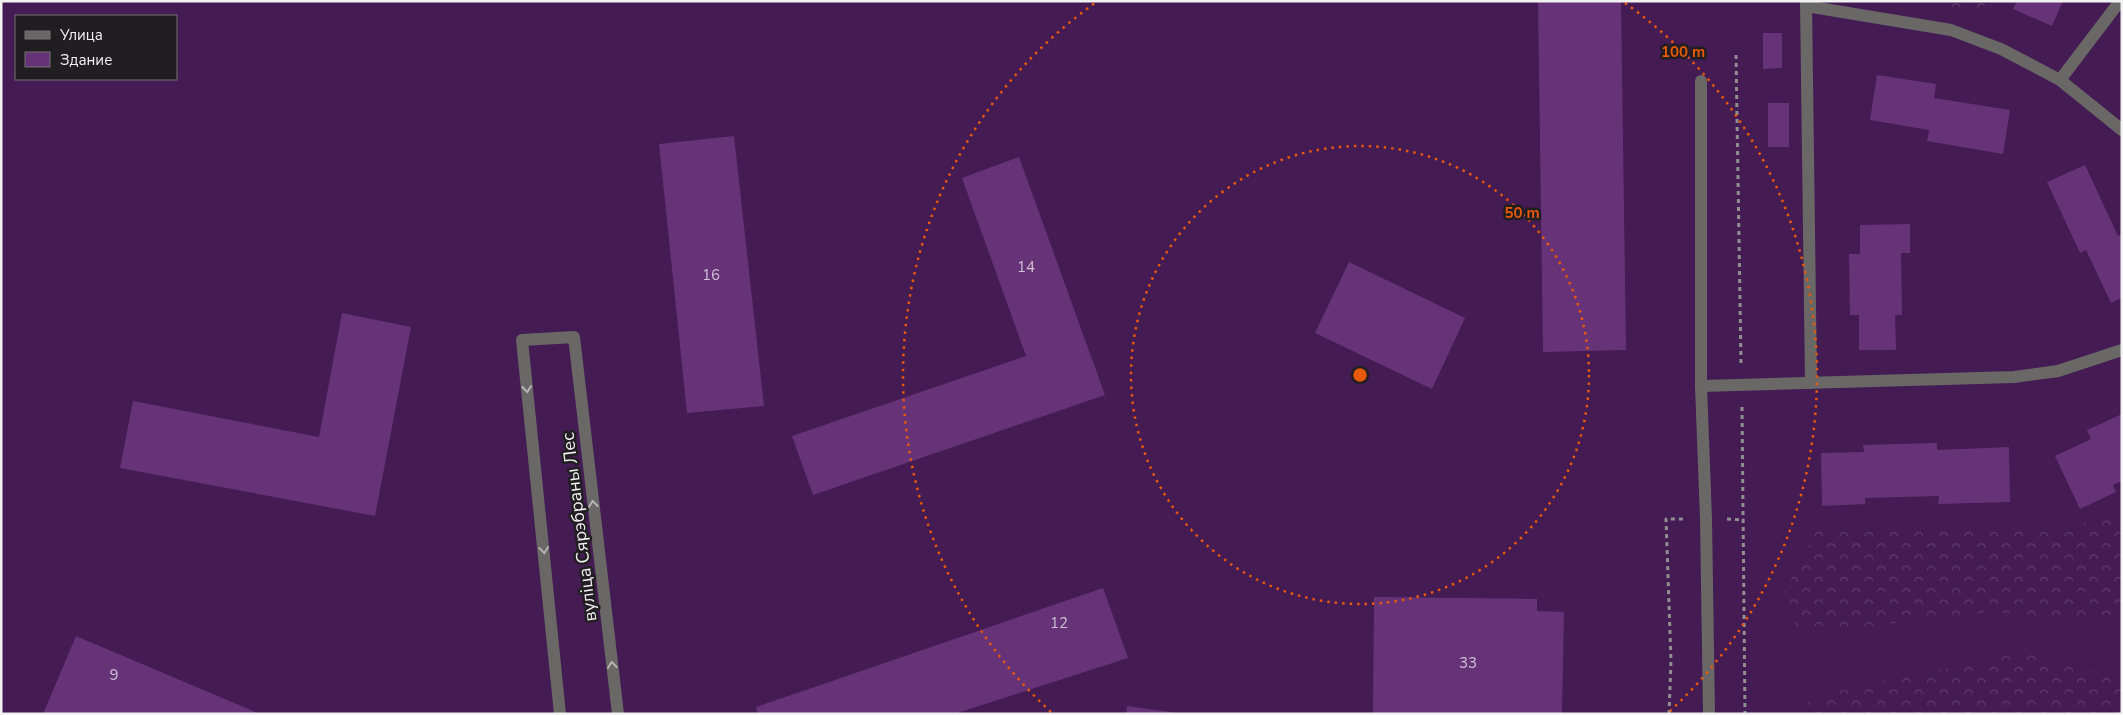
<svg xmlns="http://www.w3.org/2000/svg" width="2123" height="715" viewBox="0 0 2123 715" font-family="'Nunito Sans',sans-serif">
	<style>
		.grass { fill: #441b52; fill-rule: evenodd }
		.forest { fill: url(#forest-crowns) }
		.building { fill: #663378 }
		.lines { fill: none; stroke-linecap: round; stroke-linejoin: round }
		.path { stroke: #918f91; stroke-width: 3; stroke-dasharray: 4 4; stroke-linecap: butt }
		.lane { stroke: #696867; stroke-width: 12 }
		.street { stroke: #696867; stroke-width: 12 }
		.oneway { stroke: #b5b4b4 }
		.ring { fill: none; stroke: #e8590c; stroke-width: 2.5; stroke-dasharray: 2.5 5 }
		.labels { text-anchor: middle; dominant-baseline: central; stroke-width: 5; stroke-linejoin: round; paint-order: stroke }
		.number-label { font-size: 15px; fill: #d0c2d4 }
		.street-label { font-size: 18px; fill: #f3f2f3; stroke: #201e20 }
		.centre { fill: #e8590c; stroke: #201e20; stroke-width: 2.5 }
		.ring-label { font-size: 15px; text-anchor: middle; font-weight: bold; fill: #e8590c; stroke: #201e20; stroke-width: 5; stroke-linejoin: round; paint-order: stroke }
	</style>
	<defs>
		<pattern id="forest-crowns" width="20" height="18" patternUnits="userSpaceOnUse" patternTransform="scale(1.25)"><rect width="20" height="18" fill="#441b52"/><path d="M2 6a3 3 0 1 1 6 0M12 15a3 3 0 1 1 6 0" fill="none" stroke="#5f3d6b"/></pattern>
	</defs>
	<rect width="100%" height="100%" fill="#201e20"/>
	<path class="grass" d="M1,1H2122V714H1ZM16,16H176V79H16Z"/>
	<g class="forest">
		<polygon points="1928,1 1987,1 1980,14"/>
		<polygon points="2122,511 2122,618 2097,621 1993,612 1800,634 1783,594 1819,527 2070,528"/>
		<polygon points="2024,652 2122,679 2122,714 1805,714 1810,697"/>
	</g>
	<g class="building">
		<polygon points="1538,1 1621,1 1626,350 1543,352"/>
		<polygon points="2017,1 2063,1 2052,26 2013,9"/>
		<polygon points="1763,33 1782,33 1782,68 1763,69"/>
		<polygon points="1877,75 1936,84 1934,98 2010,110 2003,154 1927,141 1929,130 1870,120"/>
		<rect x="1768" y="103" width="21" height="44"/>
		<polygon points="734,136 764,406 687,413 659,144"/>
		<polygon points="1019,157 1105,395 813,495 792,436 1026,356 962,178"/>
		<polygon points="2085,165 2118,236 2122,234 2122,298 2111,303 2086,250 2080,253 2047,182"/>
		<polygon points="1910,224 1910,253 1901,253 1902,315 1895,315 1896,350 1859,350 1859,315 1850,315 1849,254 1860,254 1860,225"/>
		<polygon points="1349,262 1465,318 1432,389 1315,333"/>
		<polygon points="342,313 411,327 375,516 120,468 133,401 319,437"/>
		<polygon points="2122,414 2122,481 2113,485 2116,492 2080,509 2055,456 2091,439 2087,430"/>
		<polygon points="1937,443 1937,450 2009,447 2010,502 1938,504 1939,496 1865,498 1865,504 1822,506 1821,453 1864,452 1863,445"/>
		<polygon points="1103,588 1128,658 954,714 758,714 756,707"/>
		<polygon points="1374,597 1537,599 1537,611 1564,612 1562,714 1373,714"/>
		<polygon points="76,636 260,714 43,714"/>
		<polygon points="1127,706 1178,713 1178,714 1126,714"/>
	</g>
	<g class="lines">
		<g class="path">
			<polyline points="1736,55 1741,363"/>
			<polyline points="1742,407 1745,714"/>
			<polyline points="1727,519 1744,520"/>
			<polyline points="1669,714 1671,661 1666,519 1685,519"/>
		</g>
		<g class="lane">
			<polyline points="1806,1 1811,383"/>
			<polyline points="1806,6 1951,30 2001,49 2060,80 2122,130"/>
			<polyline points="2060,80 2120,1"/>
			<polyline points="1701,386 2014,377 2058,371 2122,350"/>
		</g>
		<g class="street">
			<polyline points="1701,81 1701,386 1706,519 1709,714"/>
			<polyline points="560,714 522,340 574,337 618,714"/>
		</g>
	</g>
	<defs><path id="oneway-chevron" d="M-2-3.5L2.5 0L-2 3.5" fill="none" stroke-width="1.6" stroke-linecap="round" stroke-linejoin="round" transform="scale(1.25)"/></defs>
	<g class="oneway">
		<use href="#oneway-chevron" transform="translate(527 389) rotate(84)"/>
		<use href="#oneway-chevron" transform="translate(593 504) rotate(-97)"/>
		<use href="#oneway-chevron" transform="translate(544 550) rotate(84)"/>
		<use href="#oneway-chevron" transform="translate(612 665) rotate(-97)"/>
	</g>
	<g class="ring">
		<circle cx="1360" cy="375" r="229"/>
		<path d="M1051 712A457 457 0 0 1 1095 3M1625 3A457 457 0 0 1 1669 712"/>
	</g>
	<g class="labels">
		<g class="number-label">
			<text x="1026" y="267">14</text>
			<text x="711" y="275">16</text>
			<text x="1059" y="623">12</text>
			<text x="1468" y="663">33</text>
			<text x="114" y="675">9</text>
		</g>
		<g class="street-label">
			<text transform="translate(579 527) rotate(-97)">вуліца Сярэбраны Лес</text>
		</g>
	</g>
	<circle cx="1360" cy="375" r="8" class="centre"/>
	<g class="ring-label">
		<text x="1683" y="57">100 m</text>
		<text x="1522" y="218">50 m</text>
	</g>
	<rect width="2123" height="715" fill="none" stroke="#f3f2f3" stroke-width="5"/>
	<rect x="15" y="15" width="162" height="65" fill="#201e20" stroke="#747374"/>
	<rect x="25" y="31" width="25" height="8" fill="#696867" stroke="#747374"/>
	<text x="60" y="40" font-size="15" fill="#f3f2f3">Улица</text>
	<rect x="25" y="52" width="25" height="15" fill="#663378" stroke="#747374"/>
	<text x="60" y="65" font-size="15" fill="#f3f2f3">Здание</text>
</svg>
